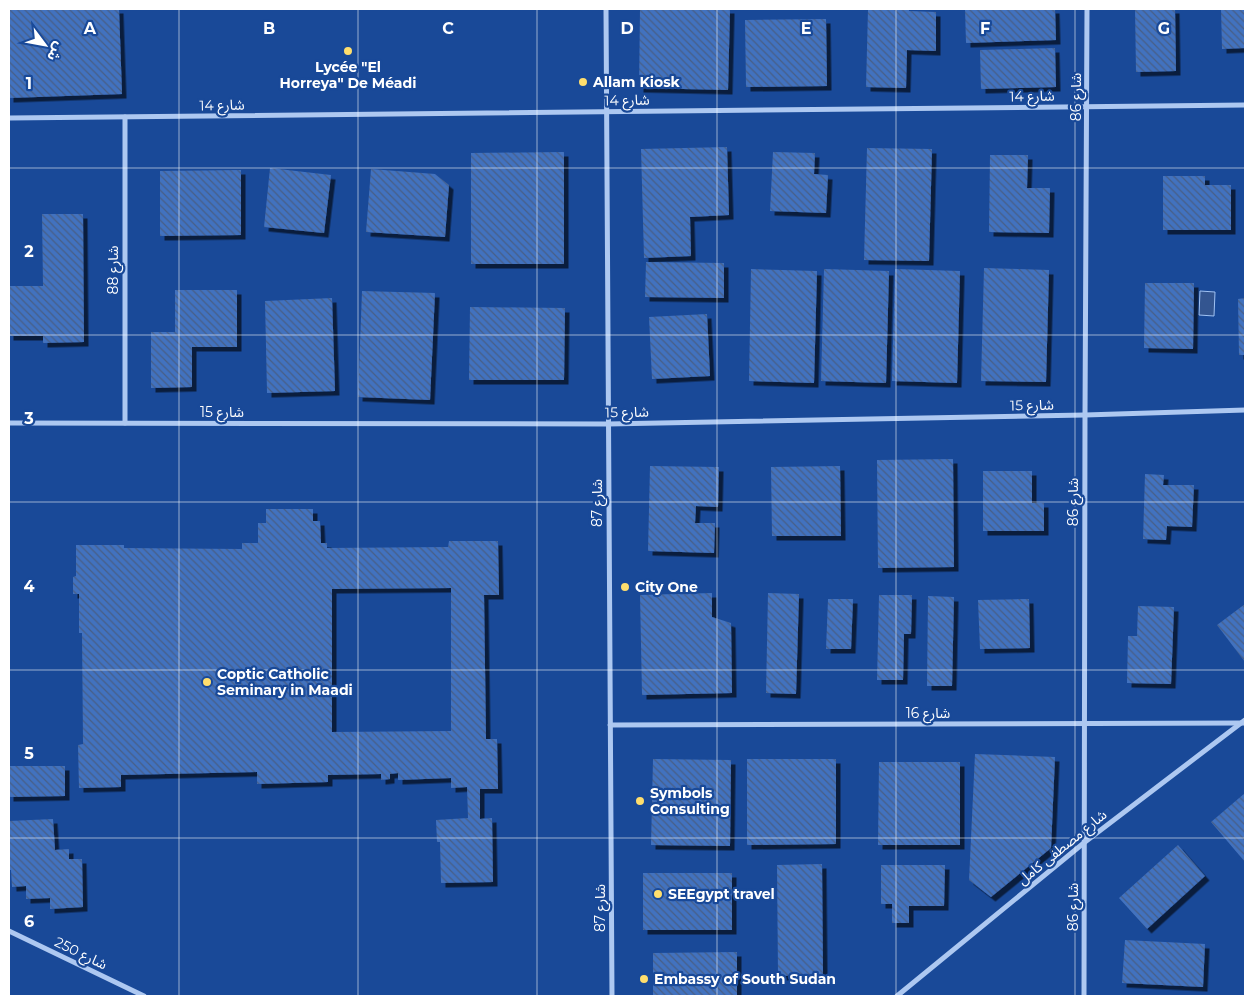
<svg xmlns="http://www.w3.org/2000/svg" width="1254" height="1005" viewBox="0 0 1254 1005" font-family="Montserrat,'Noto Sans Arabic',sans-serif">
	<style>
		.water { fill: #335590; stroke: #a0c2f3 }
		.building { fill: url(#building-back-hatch); fill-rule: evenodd; filter: url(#shadow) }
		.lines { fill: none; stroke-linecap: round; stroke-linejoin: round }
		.street { stroke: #adc8f1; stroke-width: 5 }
		.grid { fill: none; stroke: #fff; stroke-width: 1; stroke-opacity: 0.55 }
		.poi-dot { fill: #ffde6d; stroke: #194998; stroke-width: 2 }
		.labels { text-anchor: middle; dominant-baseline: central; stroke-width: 4.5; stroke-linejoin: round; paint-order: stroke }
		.poi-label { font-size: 14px; font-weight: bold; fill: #fff; stroke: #194998; text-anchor: start }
		.street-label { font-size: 14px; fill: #fff; stroke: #194998 }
		.grid-label { font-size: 16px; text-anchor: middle; font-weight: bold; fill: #fff; stroke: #194998; stroke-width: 4.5; stroke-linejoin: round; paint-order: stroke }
	</style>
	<defs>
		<pattern id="building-back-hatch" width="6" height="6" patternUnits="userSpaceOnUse" patternTransform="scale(1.25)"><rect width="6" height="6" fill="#4272bf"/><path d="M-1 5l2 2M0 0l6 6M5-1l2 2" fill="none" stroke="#475f86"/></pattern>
		<filter id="shadow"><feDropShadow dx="4.5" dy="4.5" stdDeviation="0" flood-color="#0009"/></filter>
	</defs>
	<rect width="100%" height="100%" fill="#194998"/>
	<polygon class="water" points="1200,291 1215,292 1214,316 1199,315"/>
	<g class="building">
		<polygon points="9,9 119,9 122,94 9,98"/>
		<polygon points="640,9 730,9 728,90 639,88"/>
		<polygon points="868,9 909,9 909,11 936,12 936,51 907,50 906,88 866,87"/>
		<polygon points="965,9 1055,9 1056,40 966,43"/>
		<polygon points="1135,9 1175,9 1176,71 1136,72"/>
		<polygon points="1221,9 1245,9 1245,48 1222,49"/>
		<polygon points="826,19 827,86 746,87 745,20"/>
		<polygon points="1055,48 1056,87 981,89 980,50"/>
		<polygon points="727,147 729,215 690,217 691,256 644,258 641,149"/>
		<polygon points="867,148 932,149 929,261 864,260"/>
		<polygon points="564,152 564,264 471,264 471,153"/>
		<polygon points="773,152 815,153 814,174 828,175 826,213 770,211"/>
		<polygon points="990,155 1028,155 1027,188 1050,188 1049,233 989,232"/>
		<polygon points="270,168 331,175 324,233 264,227"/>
		<polygon points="371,169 435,174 449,185 445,237 366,232"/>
		<polygon points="241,170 241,235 160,236 160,171"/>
		<polygon points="1163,176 1205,176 1205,185 1231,185 1231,230 1163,230"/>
		<polygon points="42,214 83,214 84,342 43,343 43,336 9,336 9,286 43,286"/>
		<polygon points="646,262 724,263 724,298 645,297"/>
		<polygon points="984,268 1049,270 1046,382 981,381"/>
		<polygon points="751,269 817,271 814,383 749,381"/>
		<polygon points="824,269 889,271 886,383 821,381"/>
		<polygon points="895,269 960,271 957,383 892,381"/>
		<polygon points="1145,283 1194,283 1193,349 1144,348"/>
		<polygon points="175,290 237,290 237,347 192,347 192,387 151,388 151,332 175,332"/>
		<polygon points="362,291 435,293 430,400 358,397"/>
		<polygon points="332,298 335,391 267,393 265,301"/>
		<polygon points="1245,298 1245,355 1239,355 1238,299"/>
		<polygon points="470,307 565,308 564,380 469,380"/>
		<polygon points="707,314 710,376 652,379 649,317"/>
		<polygon points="953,459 954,567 878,568 877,460"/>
		<polygon points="650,466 719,467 718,507 696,506 695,523 715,523 714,553 648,551"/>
		<polygon points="840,466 841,536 772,536 771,467"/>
		<polygon points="983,471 1032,471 1032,503 1044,503 1044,531 983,531"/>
		<polygon points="1145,474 1164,475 1163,485 1194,485 1192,527 1167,526 1166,540 1143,539"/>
		<path d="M266,509H313V521H320L321,543H327V548L448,547L449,541H498L499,595H484L486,739H497L498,789H480V819L492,818L493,882L441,883L440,842H437L436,820L468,818L467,787L451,788V778L398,780V773L390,774V779L381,780V774L328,775V782L257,784V772L121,775V787L79,788L78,745L83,744L82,633H79V594H73V577L76,576V545H124V548L242,549V543H258V523H266ZM451,588V731L332,732V589Z"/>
		<polygon points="712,593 712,617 731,623 732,693 642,695 640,595"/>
		<polygon points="768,593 799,594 796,694 766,693"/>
		<polygon points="879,595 912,595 911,634 904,634 903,680 877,680"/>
		<polygon points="928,596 954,597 952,686 927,686"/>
		<polygon points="828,599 853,599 851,649 826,649"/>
		<polygon points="1029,599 1030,648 980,649 978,600"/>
		<polygon points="1245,604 1245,662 1217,625"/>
		<polygon points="1138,606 1174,607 1171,684 1127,683 1128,636 1137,636"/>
		<polygon points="975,754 1055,757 1051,848 991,897 969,880"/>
		<polygon points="653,759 731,760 730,846 651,845"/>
		<polygon points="747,759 836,759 836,844 747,845"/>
		<polygon points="879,762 960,762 960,845 878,845"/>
		<polygon points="9,766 65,766 65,796 9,797"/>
		<polygon points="1245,793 1245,862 1211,822"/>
		<polygon points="53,819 55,850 69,849 69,859 82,859 83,907 50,909 50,898 26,899 26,886 12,887 11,870 9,870 9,821"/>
		<polygon points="1178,845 1205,876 1147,929 1119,898"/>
		<polygon points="822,864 823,975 778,976 777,865"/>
		<polygon points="881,865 945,865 944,906 909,906 909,923 892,923 892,904 881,904"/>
		<rect x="643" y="873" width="89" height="57"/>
		<polygon points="1125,940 1205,944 1203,987 1122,983"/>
		<polygon points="737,952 737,996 653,996 653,953"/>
	</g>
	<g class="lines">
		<g class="street">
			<polyline points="606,9 612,996"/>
			<polyline points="125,117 125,423"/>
			<polyline points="9,118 1245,105"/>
			<polyline points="9,423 608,424 1085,415 1245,410"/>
			<polyline points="610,725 1245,723"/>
			<polyline points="9,931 144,996"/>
			<polyline points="897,996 1085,842 1245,720"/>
			<polyline points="1084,996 1085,415 1087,9"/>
		</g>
	</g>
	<path class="grid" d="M179,9V996M358,9V996M537,9V996M717,9V996M896,9V996M1075,9V996M9,168H1245M9,335H1245M9,502H1245M9,670H1245M9,838H1245"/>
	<g class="poi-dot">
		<circle cx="348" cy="51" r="5"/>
		<circle cx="583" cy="82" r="5"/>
		<circle cx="625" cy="587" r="5"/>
		<circle cx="207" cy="682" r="5"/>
		<circle cx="640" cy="801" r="5"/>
		<circle cx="658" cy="894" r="5"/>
		<circle cx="644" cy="979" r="5"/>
	</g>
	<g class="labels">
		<g class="poi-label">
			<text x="348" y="67" text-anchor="middle">Lycée "El<tspan x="348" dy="16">Horreya" De Méadi</tspan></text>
			<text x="593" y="82">Allam Kiosk</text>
			<text x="635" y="587">City One</text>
			<text x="217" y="674">Coptic Catholic<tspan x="217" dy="16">Seminary in Maadi</tspan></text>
			<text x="650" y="793">Symbols<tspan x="650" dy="16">Consulting</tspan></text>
			<text x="668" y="894">SEEgypt travel</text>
			<text x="654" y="979">Embassy of South Sudan</text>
		</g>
		<g class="street-label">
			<text transform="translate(1032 96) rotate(-1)">شارع 14</text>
			<text transform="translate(1076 97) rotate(-90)">شارع 86</text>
			<text transform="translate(627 100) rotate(-1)">شارع 14</text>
			<text transform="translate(222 105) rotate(-1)">شارع 14</text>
			<text transform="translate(113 270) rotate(-90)">شارع 88</text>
			<text transform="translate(1032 405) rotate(-1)">شارع 15</text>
			<text x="222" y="412">شارع 15</text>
			<text transform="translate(627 412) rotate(-1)">شارع 15</text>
			<text transform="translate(1073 502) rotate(-90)">شارع 86</text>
			<text transform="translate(597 503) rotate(-90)">شارع 87</text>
			<text x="928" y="713">شارع 16</text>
			<text transform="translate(1062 847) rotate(-39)">شارع مصطفى كامل</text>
			<text transform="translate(1073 907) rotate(-90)">شارع 86</text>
			<text transform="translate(600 908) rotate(-90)">شارع 87</text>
			<text transform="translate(81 953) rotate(26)">شارع 250</text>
		</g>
	</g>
	<g class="grid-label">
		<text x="90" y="34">A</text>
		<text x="269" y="34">B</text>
		<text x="448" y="34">C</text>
		<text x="627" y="34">D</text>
		<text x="806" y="34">E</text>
		<text x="985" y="34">F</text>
		<text x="1164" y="34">G</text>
		<text x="29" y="89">1</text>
		<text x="29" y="257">2</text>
		<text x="29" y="424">3</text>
		<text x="29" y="592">4</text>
		<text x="29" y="759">5</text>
		<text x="29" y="927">6</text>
	</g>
	<rect width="1254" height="1005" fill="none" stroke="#ffffff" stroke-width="20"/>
	<g transform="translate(45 45) rotate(122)" stroke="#194998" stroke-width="4" paint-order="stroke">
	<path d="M0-4L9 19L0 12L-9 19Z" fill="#ffffff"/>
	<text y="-8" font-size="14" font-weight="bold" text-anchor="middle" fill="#ffffff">ش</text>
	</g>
</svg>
